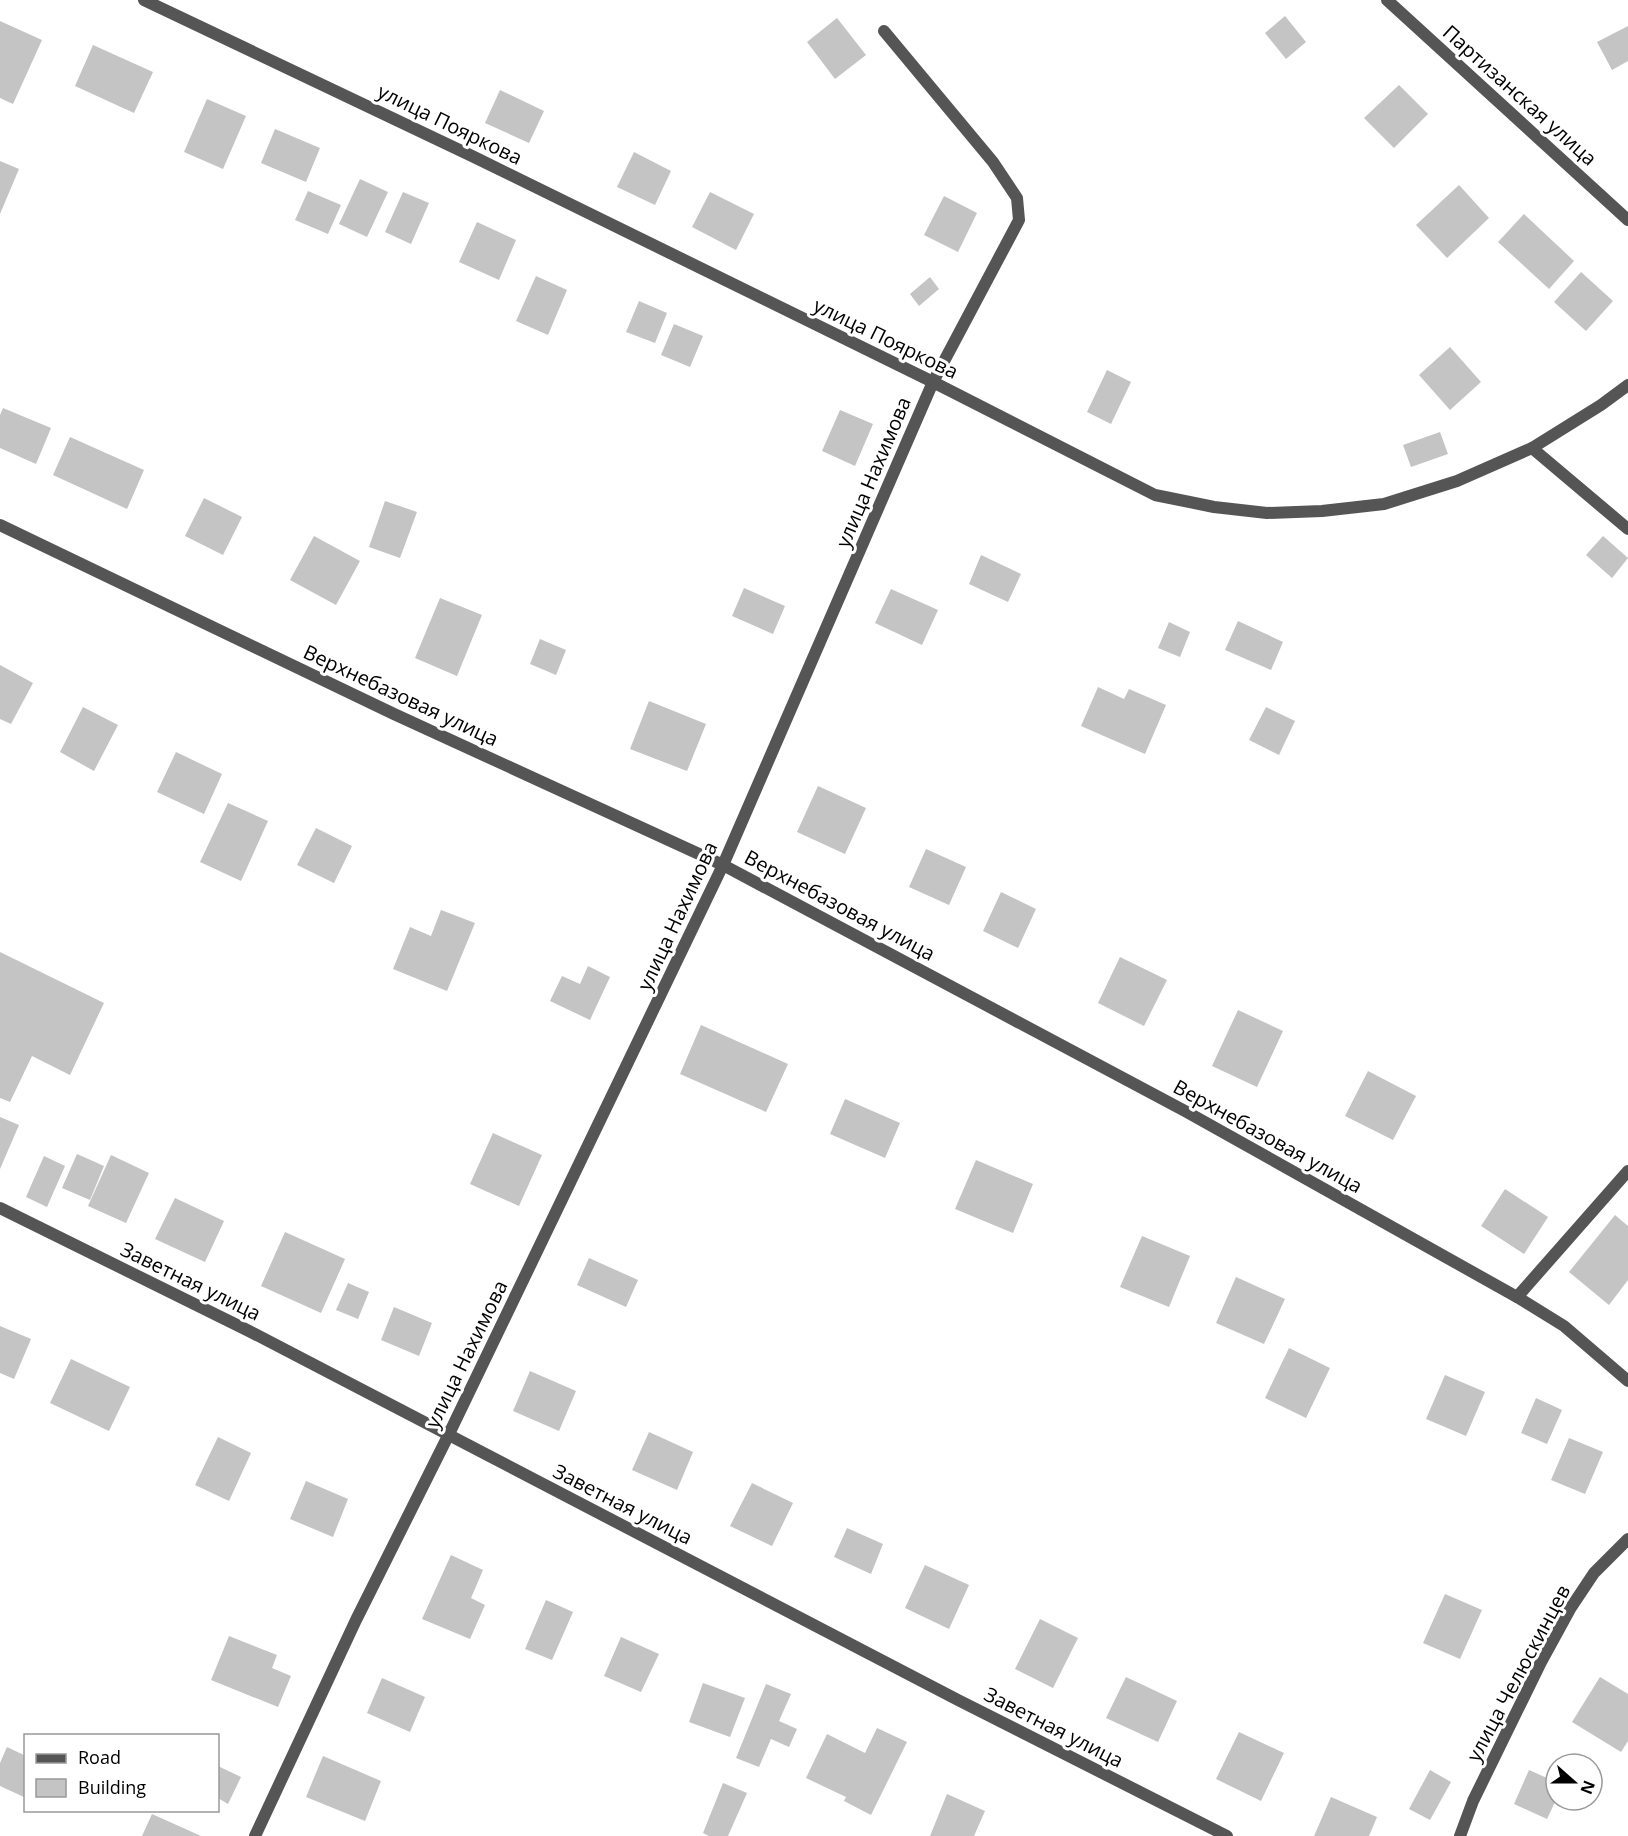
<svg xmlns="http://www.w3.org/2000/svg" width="1628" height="1836" viewBox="0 0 1628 1836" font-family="'Open Sans',sans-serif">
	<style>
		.building { fill: #c4c4c4 }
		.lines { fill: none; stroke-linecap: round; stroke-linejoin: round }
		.service { stroke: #555; stroke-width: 12 }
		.minor { stroke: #555; stroke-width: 12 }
		.labels { text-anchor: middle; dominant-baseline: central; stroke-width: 6; stroke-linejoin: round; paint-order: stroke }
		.street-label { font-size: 20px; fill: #000; stroke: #fff }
	</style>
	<rect width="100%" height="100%" fill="#fff"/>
	<g class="building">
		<polygon points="1285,16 1306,42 1286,59 1265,33"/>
		<polygon points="837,18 866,55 835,79 807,42"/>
		<polygon points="0,21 42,40 13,104 0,98"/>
		<polygon points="1628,26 1628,61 1612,70 1597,42"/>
		<polygon points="93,45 153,72 134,113 75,86"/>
		<polygon points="1399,85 1428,114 1394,148 1364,118"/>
		<polygon points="500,90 544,111 529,143 485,123"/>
		<polygon points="207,99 246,116 223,169 184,152"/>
		<polygon points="275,129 320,148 306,182 261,163"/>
		<polygon points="634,152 671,171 655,205 617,187"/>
		<polygon points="0,161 19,169 0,214"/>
		<polygon points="360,179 388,192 367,237 339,224"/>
		<polygon points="1459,185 1489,218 1447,258 1416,225"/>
		<polygon points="308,191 341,205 328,234 295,220"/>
		<polygon points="403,192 429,203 411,244 385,232"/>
		<polygon points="710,192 754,214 736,250 692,227"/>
		<polygon points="944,196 977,213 958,252 924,235"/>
		<polygon points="1524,214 1574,261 1549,289 1498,242"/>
		<polygon points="477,222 516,240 499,280 459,262"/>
		<polygon points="1581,272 1613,301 1586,331 1554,302"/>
		<polygon points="536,276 567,290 548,335 516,321"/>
		<polygon points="930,277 939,289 919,306 910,294"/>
		<polygon points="639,301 667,313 655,343 626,332"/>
		<polygon points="674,324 703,336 690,367 661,355"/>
		<polygon points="1450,347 1481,382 1450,410 1419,375"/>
		<polygon points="1107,370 1131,382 1111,424 1087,412"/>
		<polygon points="3,408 51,428 36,464 0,448 0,415"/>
		<polygon points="840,410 873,424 855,466 822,451"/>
		<polygon points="1440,432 1448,454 1411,467 1403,445"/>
		<polygon points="70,437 144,470 127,509 53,475"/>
		<polygon points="204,498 242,517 223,555 185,536"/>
		<polygon points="385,501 417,512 400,558 369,547"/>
		<polygon points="314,536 360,561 336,605 290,580"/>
		<polygon points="1603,536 1628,558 1612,578 1586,555"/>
		<polygon points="981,555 1021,574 1008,602 969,584"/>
		<polygon points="744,588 785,606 773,634 732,616"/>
		<polygon points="891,589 938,610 922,645 875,623"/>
		<polygon points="440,598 482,615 457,676 415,658"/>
		<polygon points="1238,621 1283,642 1271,670 1225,650"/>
		<polygon points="1169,622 1190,632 1180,657 1158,648"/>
		<polygon points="540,639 566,650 556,675 530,664"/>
		<polygon points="0,665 33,683 11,724 0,719"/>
		<polygon points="1098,687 1124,699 1129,689 1166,705 1145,754 1081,726"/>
		<polygon points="649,701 706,724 687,771 630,749"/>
		<polygon points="83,707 118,725 94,771 60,752"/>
		<polygon points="1266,707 1295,721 1279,755 1249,740"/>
		<polygon points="176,752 222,774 204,814 157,792"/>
		<polygon points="818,786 866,808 845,854 797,832"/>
		<polygon points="228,803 268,821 241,881 200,862"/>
		<polygon points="316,828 352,846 334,883 297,865"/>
		<polygon points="926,849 966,867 949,905 909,887"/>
		<polygon points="1001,892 1036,909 1018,948 983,931"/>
		<polygon points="441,910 475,923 447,991 393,969 410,927 431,936"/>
		<polygon points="0,952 104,1003 70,1075 32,1056 10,1102 0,1098"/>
		<polygon points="1120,957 1167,980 1144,1026 1098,1003"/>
		<polygon points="588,966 610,977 590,1020 550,1001 562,976 580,984"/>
		<polygon points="1238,1010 1283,1031 1257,1087 1212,1066"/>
		<polygon points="701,1025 788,1064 766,1112 680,1074"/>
		<polygon points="1368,1071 1416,1096 1393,1140 1345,1116"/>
		<polygon points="845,1099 900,1123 885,1158 830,1134"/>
		<polygon points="0,1117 19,1125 0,1169"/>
		<polygon points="493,1133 542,1155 519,1206 470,1184"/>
		<polygon points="77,1154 104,1166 90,1200 62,1188"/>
		<polygon points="111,1155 149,1173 126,1223 88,1206"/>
		<polygon points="44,1156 65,1166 47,1207 26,1197"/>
		<polygon points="976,1160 1033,1184 1013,1233 955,1209"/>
		<polygon points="1505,1189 1548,1217 1524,1254 1481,1226"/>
		<polygon points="175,1198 224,1221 205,1262 155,1239"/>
		<polygon points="1615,1215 1628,1226 1628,1280 1609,1305 1569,1272"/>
		<polygon points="285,1232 345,1259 321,1313 261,1286"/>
		<polygon points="1142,1236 1190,1256 1169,1307 1120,1287"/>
		<polygon points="589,1258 638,1280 626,1307 577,1285"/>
		<polygon points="1236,1277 1285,1299 1264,1344 1216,1323"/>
		<polygon points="348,1283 369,1292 358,1319 336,1310"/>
		<polygon points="394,1307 432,1323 419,1356 381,1340"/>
		<polygon points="0,1326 31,1339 14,1379 0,1373"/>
		<polygon points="1289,1348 1330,1368 1306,1418 1265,1398"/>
		<polygon points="71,1359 130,1387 109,1431 50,1403"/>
		<polygon points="530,1371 576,1391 559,1431 513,1411"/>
		<polygon points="1445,1375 1485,1392 1466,1436 1426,1419"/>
		<polygon points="1536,1398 1562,1410 1547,1444 1521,1433"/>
		<polygon points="649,1432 693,1452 677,1490 632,1470"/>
		<polygon points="218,1437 251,1453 229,1501 195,1485"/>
		<polygon points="1569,1438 1603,1452 1585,1494 1551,1480"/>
		<polygon points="306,1481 348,1499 333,1537 290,1519"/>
		<polygon points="752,1483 793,1503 772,1546 730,1526"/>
		<polygon points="847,1528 883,1544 871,1574 834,1557"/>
		<polygon points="451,1555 483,1570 471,1598 485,1605 470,1639 422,1619"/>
		<polygon points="925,1565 969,1585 949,1629 905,1608"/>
		<polygon points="1445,1594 1482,1610 1460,1659 1423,1643"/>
		<polygon points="546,1600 573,1612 552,1660 525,1649"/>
		<polygon points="1040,1619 1078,1638 1053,1688 1015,1669"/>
		<polygon points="229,1636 277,1655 272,1668 291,1676 278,1707 211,1680"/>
		<polygon points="621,1637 659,1654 641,1692 604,1676"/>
		<polygon points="1126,1677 1177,1701 1158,1742 1106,1718"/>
		<polygon points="1600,1677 1628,1694 1628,1741 1621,1752 1572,1722"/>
		<polygon points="382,1678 425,1697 410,1732 367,1713"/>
		<polygon points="703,1683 745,1698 730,1737 689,1722"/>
		<polygon points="766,1684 791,1694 779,1721 797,1729 789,1747 771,1739 759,1767 736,1758"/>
		<polygon points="877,1728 907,1742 871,1815 844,1801 846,1797 806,1778 827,1734 865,1753"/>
		<polygon points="1239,1732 1284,1753 1261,1801 1216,1779"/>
		<polygon points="7,1747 26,1756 26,1798 0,1786 0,1763"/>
		<polygon points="323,1756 381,1781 365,1821 306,1797"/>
		<polygon points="218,1766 241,1777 228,1804 218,1798"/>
		<polygon points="1430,1770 1451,1782 1430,1820 1409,1809"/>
		<polygon points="1529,1770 1556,1782 1556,1800 1547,1819 1514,1804"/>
		<polygon points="723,1783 747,1793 728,1836 709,1836 703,1833"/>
		<polygon points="947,1794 985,1811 974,1836 930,1836"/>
		<polygon points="1331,1797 1377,1817 1369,1836 1314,1836"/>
		<polygon points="152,1814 201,1836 142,1836"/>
	</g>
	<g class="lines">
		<g class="service">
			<polyline points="1532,448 1628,529"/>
			<polyline points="1517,1297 1628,1171"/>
		</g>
		<g class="minor">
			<polyline points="144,0 472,156 933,382 1155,495 1214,507 1267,513 1322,511 1384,504 1457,481 1532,448 1601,405 1628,385"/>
			<polyline points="1387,0 1628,220"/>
			<polyline points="0,525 394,714 723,865 1185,1111 1517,1297 1564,1326 1628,1381"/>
			<polyline points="0,1208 249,1331 958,1700 1227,1836"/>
			<polyline points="255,1836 356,1620 448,1436 723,865 933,382 1019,220 1017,198 993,162 884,31"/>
			<polyline points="1460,1836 1473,1801 1541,1662 1570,1609 1594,1573 1628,1539"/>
		</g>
	</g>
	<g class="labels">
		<g class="street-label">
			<text transform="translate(1520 95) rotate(42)">Партизанская улица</text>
			<text transform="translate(450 124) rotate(26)">улица Пояркова</text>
			<text transform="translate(886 338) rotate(26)">улица Пояркова</text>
			<text transform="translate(873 472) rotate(-67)">улица Нахимова</text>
			<text transform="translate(401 695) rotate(25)">Верхнебазовая улица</text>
			<text transform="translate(840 905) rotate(28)">Верхнебазовая улица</text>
			<text transform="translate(677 916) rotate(-65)">улица Нахимова</text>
			<text transform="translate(1268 1136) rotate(29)">Верхнебазовая улица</text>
			<text transform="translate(191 1281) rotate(26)">Заветная улица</text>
			<text transform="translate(466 1354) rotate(-64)">улица Нахимова</text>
			<text transform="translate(623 1504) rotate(27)">Заветная улица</text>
			<text transform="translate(1518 1673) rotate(-62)">улица Челюскинцев</text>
			<text transform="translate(1054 1727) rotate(27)">Заветная улица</text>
		</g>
	</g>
	<rect x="24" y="1734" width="195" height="78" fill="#ffffff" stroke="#999999" stroke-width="1.5"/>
	<rect x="36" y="1754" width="30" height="9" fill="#555555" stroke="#999999" stroke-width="1.5"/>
	<text x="78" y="1764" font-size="18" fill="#000000">Road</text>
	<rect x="36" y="1779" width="30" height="18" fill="#c4c4c4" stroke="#999999" stroke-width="1.5"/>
	<text x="78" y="1794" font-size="18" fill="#000000">Building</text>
	<g transform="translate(1574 1782) rotate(111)"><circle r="28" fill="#ffffff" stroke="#999999" stroke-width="1.5"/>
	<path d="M0-4.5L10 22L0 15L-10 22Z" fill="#000000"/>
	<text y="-9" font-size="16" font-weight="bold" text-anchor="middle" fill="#000000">N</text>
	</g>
</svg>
